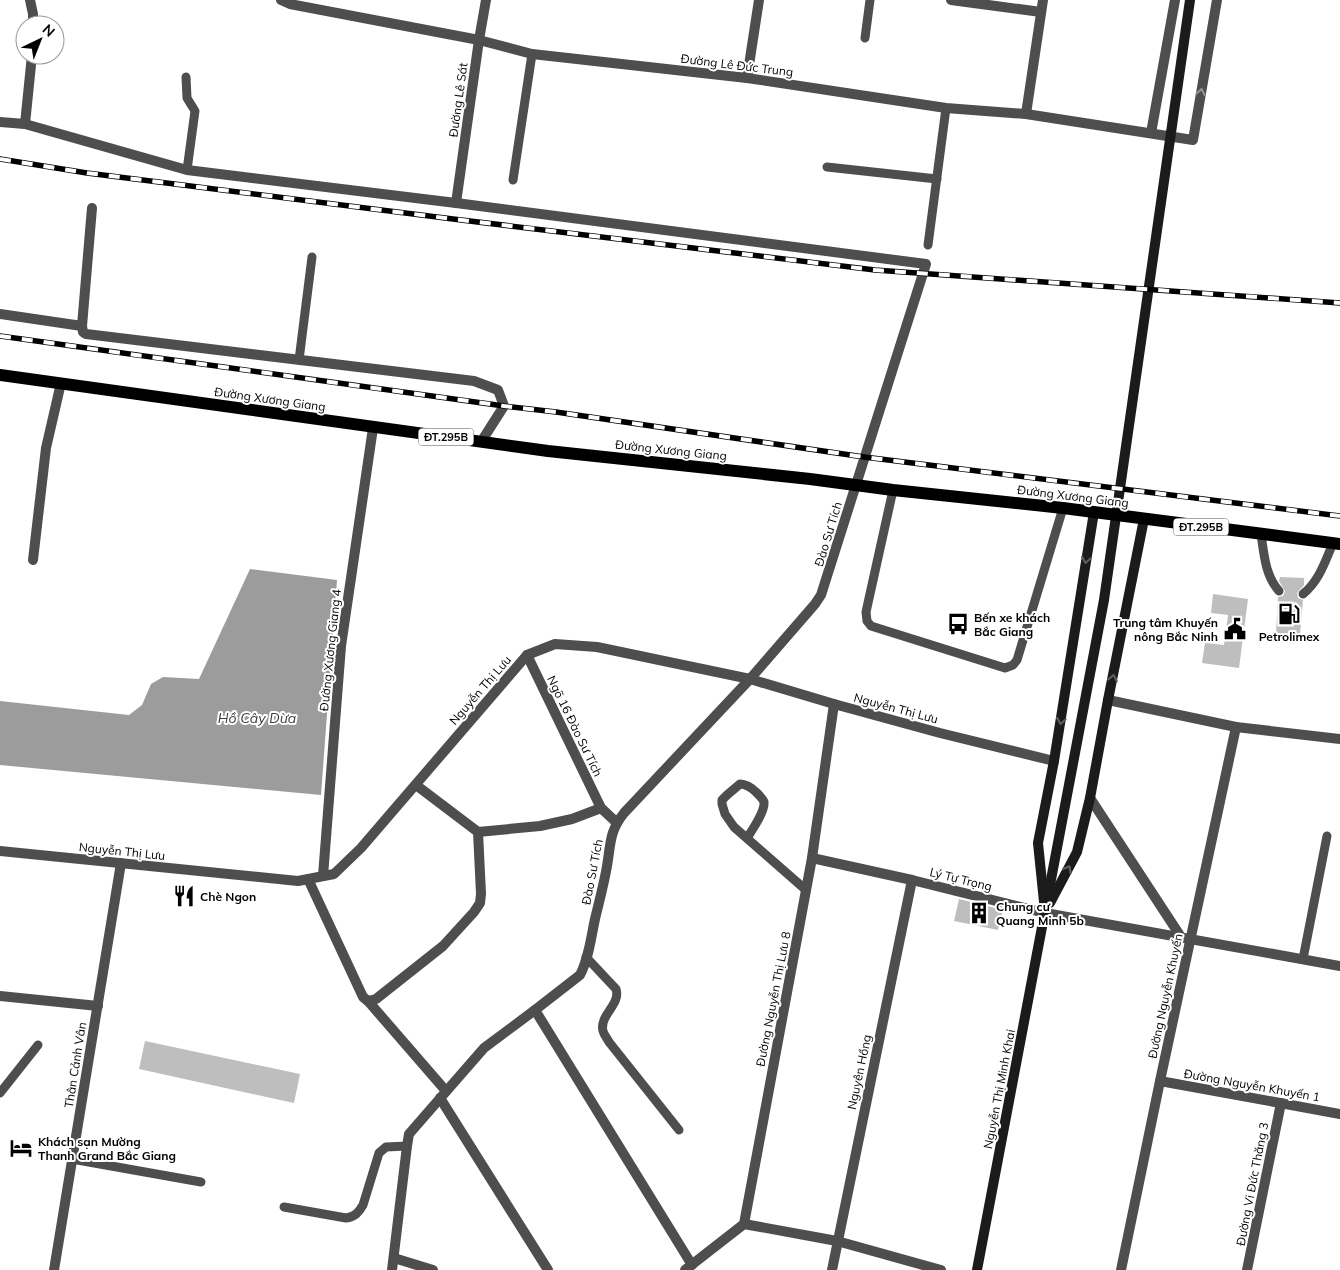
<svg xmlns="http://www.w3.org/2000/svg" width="1340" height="1270" viewBox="0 0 1340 1270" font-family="Mulish,sans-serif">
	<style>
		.water { fill: #9c9c9c }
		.building { fill: #bebebe }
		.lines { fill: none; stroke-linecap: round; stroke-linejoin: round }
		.service { stroke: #4e4e4e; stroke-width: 9 }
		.minor { stroke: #4e4e4e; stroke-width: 10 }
		.secondary { stroke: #1b1b1b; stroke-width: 10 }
		.primary { stroke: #000; stroke-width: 12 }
		.rail-casing { stroke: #000; stroke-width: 5.5 }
		.rail { stroke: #fff; stroke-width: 4; stroke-dasharray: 11; stroke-linecap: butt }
		.oneway { stroke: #959595 }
		.oneway2 { stroke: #5f5f5f }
		.labels { text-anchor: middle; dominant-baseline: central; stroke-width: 4; stroke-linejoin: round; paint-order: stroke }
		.shield { fill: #fff; stroke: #4c4c4c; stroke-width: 1 }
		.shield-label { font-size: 11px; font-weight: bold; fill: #000 }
		.street-label { font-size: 12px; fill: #000; stroke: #fff }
		.poi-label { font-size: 12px; font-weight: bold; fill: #000; stroke: #fff; text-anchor: start }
		.water-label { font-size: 14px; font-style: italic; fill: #3d3d3d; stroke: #fff }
	</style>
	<rect width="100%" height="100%" fill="#fff"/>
	<polygon class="water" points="250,569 337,580 321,795 0,765 0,701 129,715 142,705 151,684 163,677 199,679"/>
	<g class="building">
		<polygon points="1280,577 1304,578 1304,585 1297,593 1298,598 1303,600 1300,635 1276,634 1278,597 1283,596 1285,591 1279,581"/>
		<polygon points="1213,594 1248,599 1239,668 1202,663 1205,643 1224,645 1228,615 1211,613"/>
		<polygon points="959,899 1003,910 998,930 954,921"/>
		<polygon points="145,1041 300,1074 294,1103 139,1069"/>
	</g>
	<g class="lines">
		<g class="service">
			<polyline points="865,38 870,0"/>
			<polyline points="186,77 187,98 195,111 187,170"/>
			<polyline points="827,167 937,179"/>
			<polyline points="513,180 532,54"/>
			<polyline points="928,245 946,108"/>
			<polyline points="299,360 312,257"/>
			<polyline points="893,490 866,612 867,621 871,626 1005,668 1013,665 1017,660 1063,508"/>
			<path d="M1261,534C1264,554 1265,575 1279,591"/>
			<path d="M1303,594C1319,581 1325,562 1333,543"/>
			<path d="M747,838C752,830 765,812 764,802C763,799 760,796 757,793C752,788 747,784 740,784L727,795L722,800V804L725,814L734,827L806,890"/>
			<path d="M586,957L616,989C621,1005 599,1015 603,1031C604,1035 607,1038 609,1042L679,1130"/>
			<polyline points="1303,959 1327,836"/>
			<polyline points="0,1093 38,1045"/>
			<polyline points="72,1159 201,1182"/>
			<path d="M284,1207L346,1218C355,1217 359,1212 363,1205L379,1153L386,1147L407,1146"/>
		</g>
		<g class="minor">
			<polyline points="30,0 33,14 33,25"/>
			<polyline points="281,0 290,4 479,40 532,54 747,78 946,108 1026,114 1193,140 1217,0"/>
			<polyline points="951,0 1041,12"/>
			<polyline points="747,78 759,0"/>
			<polyline points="1026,114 1043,0"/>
			<path d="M0,122L25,124L187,170L456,203L926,264L821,595L815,604L750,679L624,813C609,832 611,843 607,866C604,884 599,902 595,919C591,937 589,958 580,975L535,1010L484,1048L409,1134L407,1146L392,1270"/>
			<polyline points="25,124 32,55"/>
			<polyline points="1151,133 1175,0"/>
			<polyline points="456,203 479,40 486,0"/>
			<polyline points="92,208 82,326 83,332 86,334 474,381 498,390 504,406 481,442"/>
			<polyline points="0,314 82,326"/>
			<polyline points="33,560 46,448 61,383"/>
			<polyline points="527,655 601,808 616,822"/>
			<polyline points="1108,700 1236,727 1340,739"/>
			<polyline points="1090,798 1181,937"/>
			<polyline points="478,832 540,826 572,819 601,808"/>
			<polyline points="0,851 298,881 334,874 361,848 527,655 555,644 597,647 750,679 834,704 940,733 1054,761"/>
			<polyline points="812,858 912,880 1045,913 1340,966"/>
			<polyline points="323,876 341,646 373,428"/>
			<polyline points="308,879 363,997 368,1001 376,999 443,946 474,912 480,903 481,894 478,832 416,785"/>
			<polyline points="0,996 98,1006"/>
			<polyline points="368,1001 446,1091"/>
			<polyline points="535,1010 692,1265"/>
			<polyline points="1160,1081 1340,1114"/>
			<polyline points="440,1098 548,1270"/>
			<polyline points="744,1224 837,1241 941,1270"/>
			<polyline points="394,1258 433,1270"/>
			<polyline points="54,1270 121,863"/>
			<polyline points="685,1270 744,1224 812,858 834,704"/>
			<polyline points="832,1270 912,880"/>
			<polyline points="1121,1270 1160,1081 1236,727"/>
			<polyline points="1247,1270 1281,1103"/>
		</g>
		<g class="secondary">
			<polyline points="1044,902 1038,843 1054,761 1094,512"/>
			<polyline points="1050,903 1077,852 1090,798 1108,700 1144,519"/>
			<polyline points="977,1270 1104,600 1190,0"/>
		</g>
		<polyline class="primary" points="0,375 548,451 810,479 893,490 1063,508 1340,544"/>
		<g class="rail-casing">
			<g id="rail">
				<polyline points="0,159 87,173 453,219 875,270 1340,303"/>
				<polyline points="0,336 504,406 556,412 864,457 1340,516"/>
			</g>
		</g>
		<use href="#rail" class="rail"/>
	</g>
	<defs><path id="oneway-chevron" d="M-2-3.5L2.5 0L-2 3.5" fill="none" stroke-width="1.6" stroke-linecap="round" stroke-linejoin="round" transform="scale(1.25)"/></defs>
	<use class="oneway" href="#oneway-chevron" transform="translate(1201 92) rotate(-80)"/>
	<g class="oneway2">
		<use href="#oneway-chevron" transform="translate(1086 560) rotate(99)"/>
		<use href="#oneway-chevron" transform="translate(1113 678) rotate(-79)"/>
		<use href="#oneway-chevron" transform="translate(1061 721) rotate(99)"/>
		<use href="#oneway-chevron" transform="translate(1068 869) rotate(-62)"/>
	</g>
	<defs>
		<g id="fuel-bare" transform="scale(1.725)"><path d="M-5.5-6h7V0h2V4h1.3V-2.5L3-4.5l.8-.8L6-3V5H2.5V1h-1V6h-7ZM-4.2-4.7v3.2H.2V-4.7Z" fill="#000" stroke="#fff" stroke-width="2.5" paint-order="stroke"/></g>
		<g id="bus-bare" transform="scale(1.725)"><path d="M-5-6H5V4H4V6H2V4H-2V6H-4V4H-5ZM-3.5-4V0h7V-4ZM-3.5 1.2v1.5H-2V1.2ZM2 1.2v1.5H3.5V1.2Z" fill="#000" stroke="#fff" stroke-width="2.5" paint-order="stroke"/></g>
		<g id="civic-bare" transform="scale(1.725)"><path d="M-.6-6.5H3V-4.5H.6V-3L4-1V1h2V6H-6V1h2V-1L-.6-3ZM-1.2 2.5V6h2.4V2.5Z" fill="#000" stroke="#fff" stroke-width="2.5" paint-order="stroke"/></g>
		<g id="restaurant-bare" transform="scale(1.725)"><path d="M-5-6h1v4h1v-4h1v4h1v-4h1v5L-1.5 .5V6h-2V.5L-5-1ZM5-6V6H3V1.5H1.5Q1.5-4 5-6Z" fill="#000" stroke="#fff" stroke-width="2.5" paint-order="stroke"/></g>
		<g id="building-bare" transform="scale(1.725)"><path d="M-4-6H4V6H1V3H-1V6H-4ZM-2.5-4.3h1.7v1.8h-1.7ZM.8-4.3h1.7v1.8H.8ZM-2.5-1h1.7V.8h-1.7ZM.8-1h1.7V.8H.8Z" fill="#000" stroke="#fff" stroke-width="2.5" paint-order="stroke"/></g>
		<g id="hotel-bare" transform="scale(1.725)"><path d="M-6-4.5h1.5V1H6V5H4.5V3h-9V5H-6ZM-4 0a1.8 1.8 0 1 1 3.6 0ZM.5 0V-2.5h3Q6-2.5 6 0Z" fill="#000" stroke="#fff" stroke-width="2.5" paint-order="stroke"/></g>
	</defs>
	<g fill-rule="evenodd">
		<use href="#fuel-bare" x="1289" y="614"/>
		<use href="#bus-bare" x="958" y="624"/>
		<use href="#civic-bare" x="1235" y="629"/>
		<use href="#restaurant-bare" x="184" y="896"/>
		<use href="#building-bare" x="979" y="913"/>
		<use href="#hotel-bare" x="21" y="1148"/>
	</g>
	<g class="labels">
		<g class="shield">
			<rect x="418.5" y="428.5" width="55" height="17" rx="4"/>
			<rect x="1173.5" y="518.5" width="55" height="17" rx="4"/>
		</g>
		<g class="shield-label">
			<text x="446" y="437">ĐT.295B</text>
			<text x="1201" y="527">ĐT.295B</text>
		</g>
		<g class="street-label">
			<text transform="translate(737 65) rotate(7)">Đường Lê Đức Trung</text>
			<text transform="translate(458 100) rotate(-82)">Đường Lê Sát</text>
			<text transform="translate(270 399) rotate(8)">Đường Xương Giang</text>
			<text transform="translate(671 450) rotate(6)">Đường Xương Giang</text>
			<text transform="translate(1073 496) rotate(7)">Đường Xương Giang</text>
			<text transform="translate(828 534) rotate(-73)">Đào Sư Tích</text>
			<text transform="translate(330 650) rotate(-84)">Đường Xương Giang 4</text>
			<text transform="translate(480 690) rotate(-49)">Nguyễn Thị Lưu</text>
			<text transform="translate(896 708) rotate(15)">Nguyễn Thị Lưu</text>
			<text transform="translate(575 726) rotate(64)">Ngõ 16 Đào Sư Tích</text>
			<text transform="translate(122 851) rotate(6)">Nguyễn Thị Lưu</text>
			<text transform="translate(592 872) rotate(-79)">Đào Sư Tích</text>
			<text transform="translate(961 879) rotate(14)">Lý Tự Trọng</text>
			<text transform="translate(1165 996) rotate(-78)">Đường Nguyễn Khuyến</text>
			<text transform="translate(773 999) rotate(-79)">Đường Nguyễn Thị Lưu 8</text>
			<text transform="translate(75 1065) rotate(-81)">Thân Cảnh Vân</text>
			<text transform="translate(859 1072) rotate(-78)">Nguyên Hồng</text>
			<text transform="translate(1252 1085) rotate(10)">Đường Nguyễn Khuyến 1</text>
			<text transform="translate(999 1089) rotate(-79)">Nguyễn Thị Minh Khai</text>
			<text transform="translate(1252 1184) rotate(-79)">Đường Vi Đức Thăng 3</text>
		</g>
		<g class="poi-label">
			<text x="974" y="617">Bến xe khách<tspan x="974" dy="14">Bắc Giang</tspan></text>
			<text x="1218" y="622" text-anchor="end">Trung tâm Khuyến<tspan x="1218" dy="14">nông Bắc Ninh</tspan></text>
			<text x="1289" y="636" text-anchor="middle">Petrolimex</text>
			<text x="200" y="896">Chè Ngon</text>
			<text x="996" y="906">Chung cư<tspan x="996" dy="14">Quang Minh 5b</tspan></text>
			<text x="38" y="1141">Khách sạn Mường<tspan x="38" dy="14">Thanh Grand Bắc Giang</tspan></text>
		</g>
		<g class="water-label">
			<text x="257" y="718">Hồ Cây Dừa</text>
		</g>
	</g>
	<g transform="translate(40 40) rotate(43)"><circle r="24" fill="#ffffff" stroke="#999999"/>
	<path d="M0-4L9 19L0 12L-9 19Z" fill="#000000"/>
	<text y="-8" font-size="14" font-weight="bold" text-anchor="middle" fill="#000000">N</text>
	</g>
</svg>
